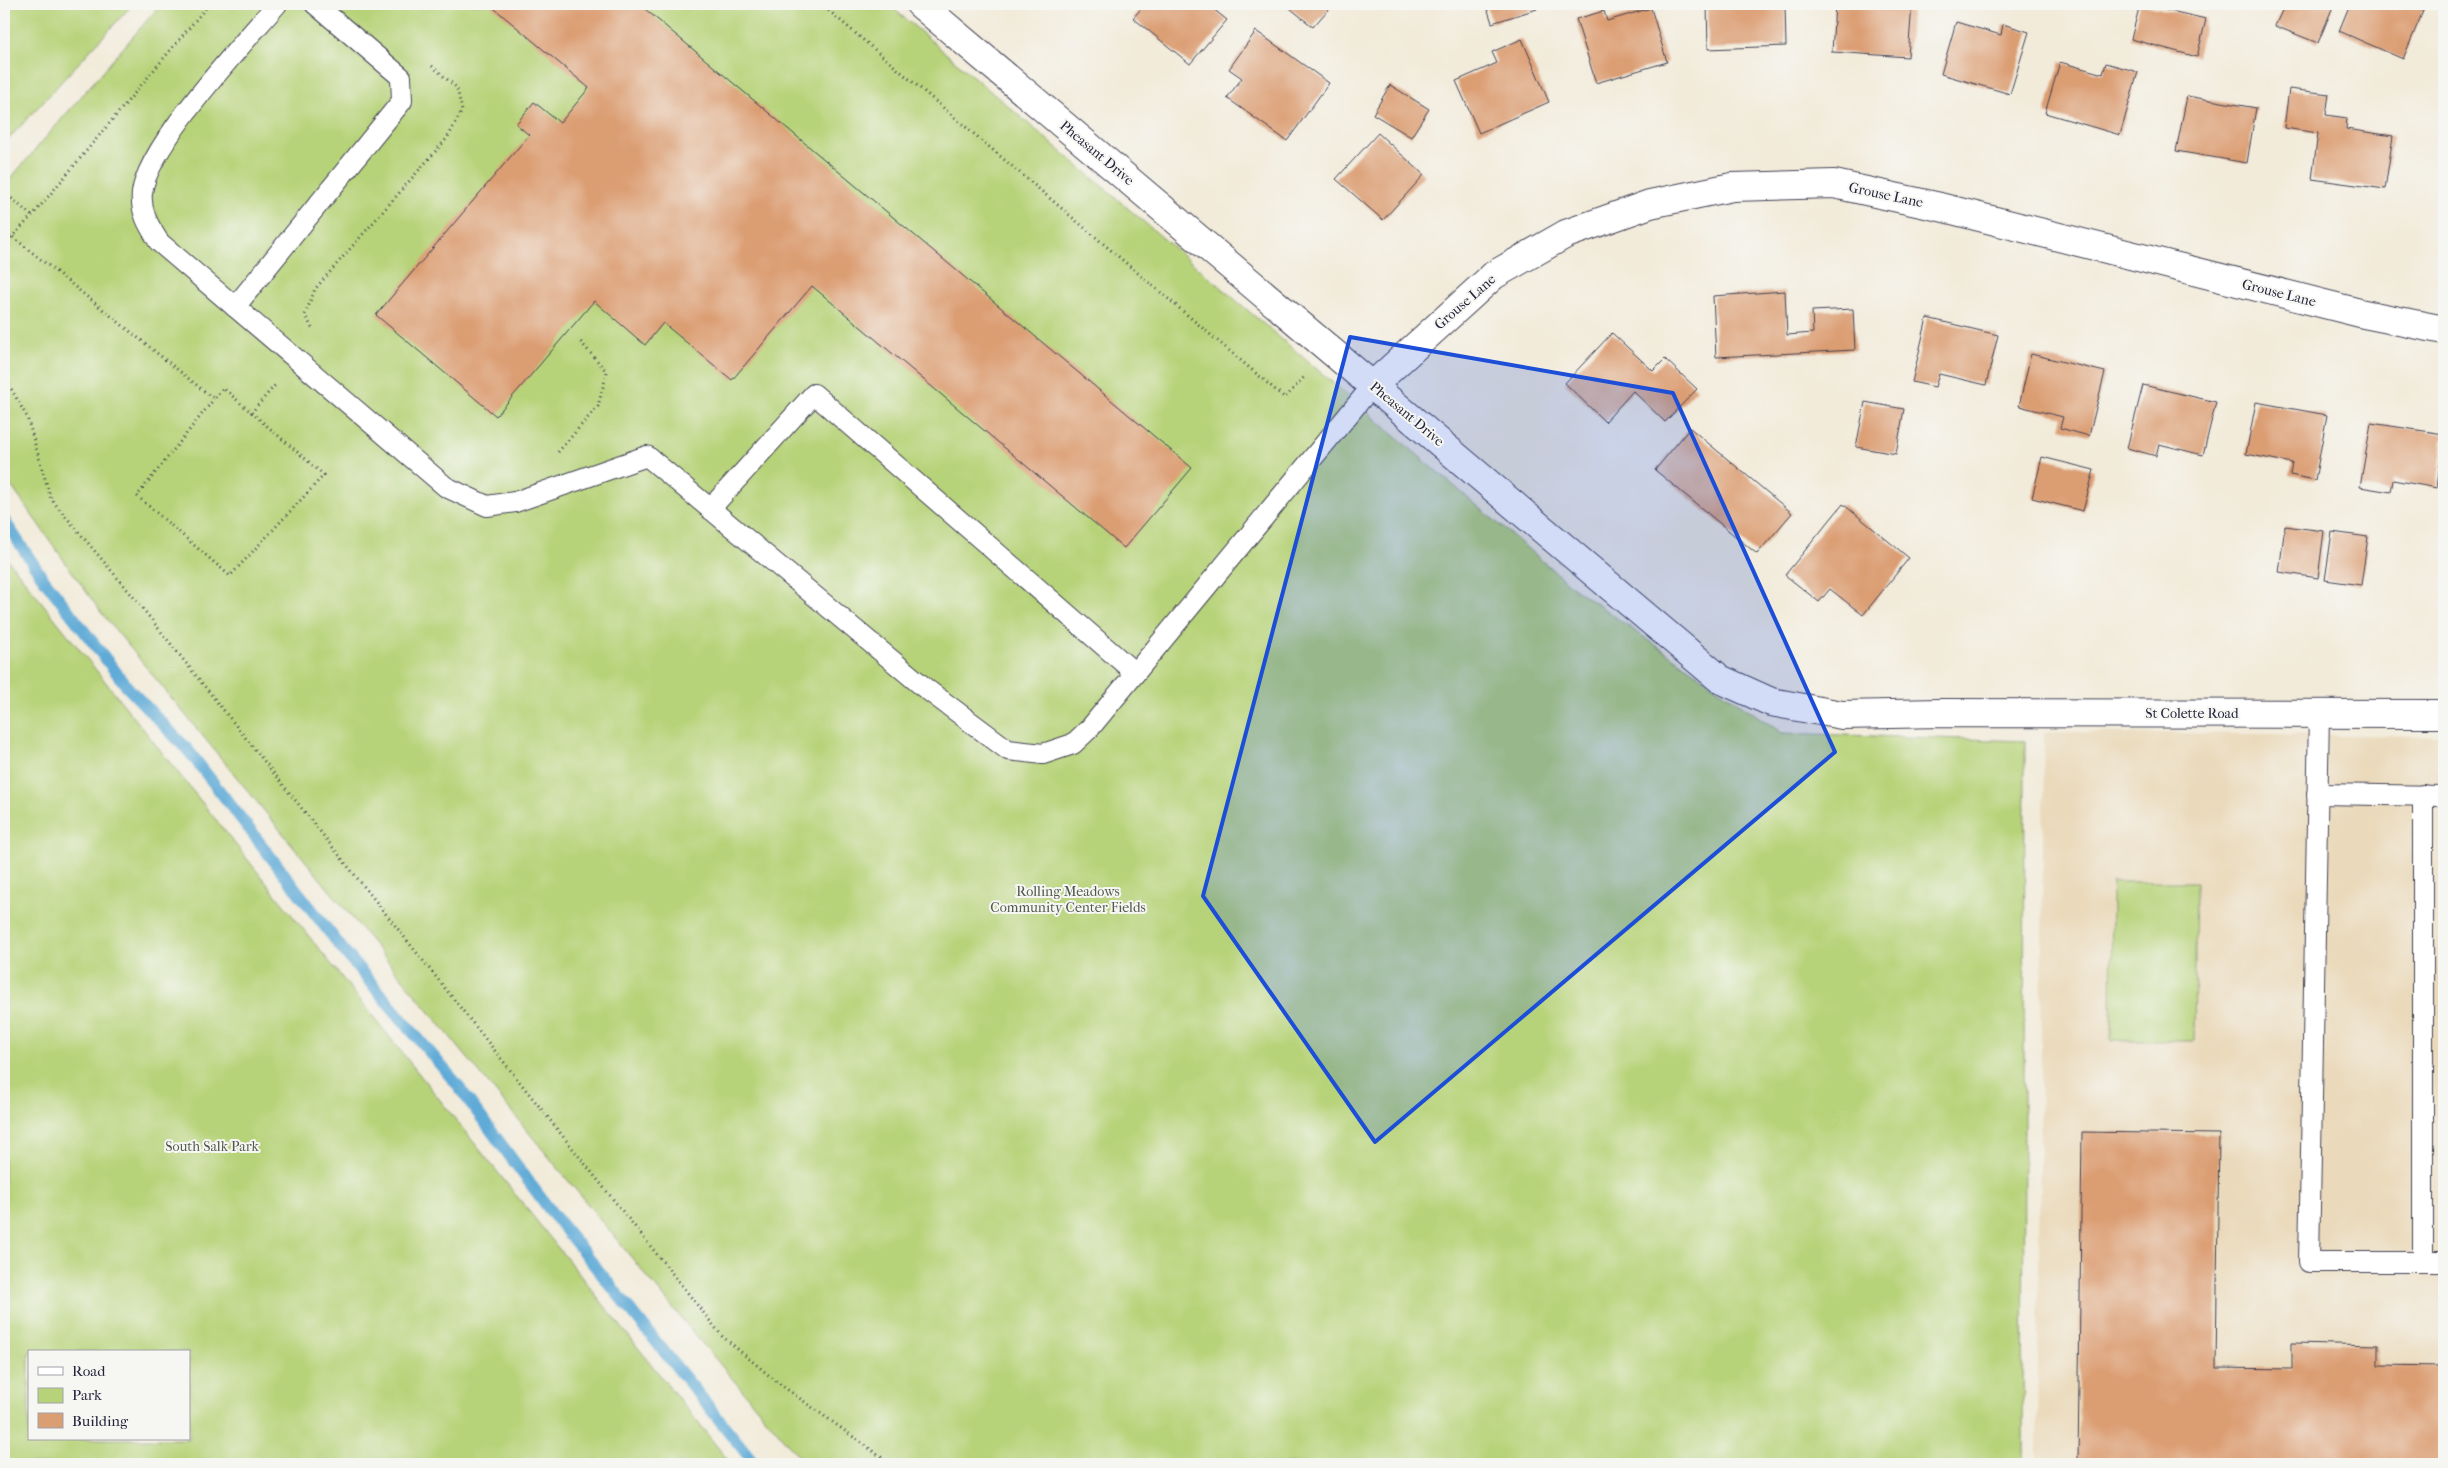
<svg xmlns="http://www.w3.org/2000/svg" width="2448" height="1468" viewBox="0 0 2448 1468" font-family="'IM FELL French Canon',serif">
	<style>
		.built { fill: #ead9ba }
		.green { fill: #b7d379; stroke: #6c7a5a; fill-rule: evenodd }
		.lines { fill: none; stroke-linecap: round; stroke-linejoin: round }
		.stream { stroke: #5faad7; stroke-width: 12 }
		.building { fill: #db9d72 }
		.service-casing { stroke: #414053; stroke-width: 22 }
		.minor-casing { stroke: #414053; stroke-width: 30 }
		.path { stroke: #414053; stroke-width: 3; stroke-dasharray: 1 4; stroke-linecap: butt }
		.service { stroke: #fff; stroke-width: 20 }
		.minor { stroke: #fff; stroke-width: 28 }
		.marked { fill: #1d4ed8; fill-opacity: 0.2; stroke: #1d4ed8; stroke-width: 4; stroke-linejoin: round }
		.labels { text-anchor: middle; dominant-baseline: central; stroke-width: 4; stroke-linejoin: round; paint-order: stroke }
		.street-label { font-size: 14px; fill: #22223b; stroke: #f6f6f2 }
		.park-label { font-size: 14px; fill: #4f574e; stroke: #f6f6f2 }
	</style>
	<rect width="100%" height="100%" fill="#f6f6f2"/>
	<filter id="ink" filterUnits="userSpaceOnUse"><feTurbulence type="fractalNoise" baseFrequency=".02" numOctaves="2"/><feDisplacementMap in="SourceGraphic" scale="10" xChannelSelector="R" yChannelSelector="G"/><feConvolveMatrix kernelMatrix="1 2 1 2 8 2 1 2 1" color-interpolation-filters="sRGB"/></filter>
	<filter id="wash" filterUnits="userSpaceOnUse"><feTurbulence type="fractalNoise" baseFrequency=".0096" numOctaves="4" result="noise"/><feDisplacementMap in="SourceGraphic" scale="20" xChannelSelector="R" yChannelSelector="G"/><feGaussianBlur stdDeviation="1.12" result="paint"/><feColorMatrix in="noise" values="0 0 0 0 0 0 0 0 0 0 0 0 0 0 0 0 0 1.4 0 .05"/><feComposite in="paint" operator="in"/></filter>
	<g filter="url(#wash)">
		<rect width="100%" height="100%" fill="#f2ebda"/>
		<polygon class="built" points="2044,732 2444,736 2444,1464 2037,1464"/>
		<g class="green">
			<polygon points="4,4 133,4 4,144"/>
			<polygon points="161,4 888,4 1575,589 1782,733 2025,741 2023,1464 805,1464 696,1336 100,611 4,476 4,186"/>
			<path d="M4,555L731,1464H4ZM29,1352H189V1439H29Z"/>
			<polygon points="2112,882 2196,882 2194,1041 2111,1041"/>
		</g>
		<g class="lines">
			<polyline class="stream" points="4,520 40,574 129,689 187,749 344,951 455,1082 552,1213 755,1464"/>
		</g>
		<g id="blocks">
			<g class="building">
				<polygon points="489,4 639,4 1192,468 1124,548 812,286 732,380 663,323 645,345 594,301 496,416 376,315 529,135 516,124 534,102 560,123 589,88"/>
				<polygon points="1145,4 1207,4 1227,20 1190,64 1133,18"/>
				<polygon points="1285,4 1333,4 1313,27"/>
				<polygon points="1486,4 1535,4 1537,9 1492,23"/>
				<polygon points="1707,4 1785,4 1786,46 1708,49"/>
				<polygon points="1835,4 1912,4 1908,57 1832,52"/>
				<polygon points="2140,4 2206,19 2197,57 2131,39"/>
				<polygon points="2285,4 2334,4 2318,43 2275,26"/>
				<polygon points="2350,4 2367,5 2426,4 2403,59 2339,31"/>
				<polygon points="1651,8 1667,62 1596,83 1576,19 1604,11 1607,21"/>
				<polygon points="1956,22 2001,35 2003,24 2029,32 2010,94 1941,74"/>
				<polygon points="1256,31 1329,83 1287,141 1227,98 1242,78 1229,69"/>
				<polygon points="1522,39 1549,102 1479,133 1456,81 1497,63 1492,52"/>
				<polygon points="2060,62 2103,74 2106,63 2138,72 2120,135 2045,113"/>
				<polygon points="1390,85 1429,109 1411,137 1373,114"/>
				<polygon points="2289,89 2329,94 2326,115 2347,118 2346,129 2393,136 2385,189 2312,179 2318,133 2284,128"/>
				<polygon points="2187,96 2256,108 2247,163 2176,151"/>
				<polygon points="1378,133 1424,175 1383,220 1336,179"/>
				<polygon points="1785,291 1787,335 1813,333 1812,311 1853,309 1855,350 1716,357 1713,296"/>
				<polygon points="1927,318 1998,335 1986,385 1939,374 1935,387 1912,382"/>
				<polygon points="1612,333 1653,371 1665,359 1697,389 1665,422 1633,391 1605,422 1565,383"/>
				<polygon points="2031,354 2105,372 2089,436 2060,428 2063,417 2019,406"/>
				<polygon points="2143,385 2216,402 2203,455 2159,444 2156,456 2127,448"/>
				<polygon points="1865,402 1904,409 1896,454 1856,447"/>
				<polygon points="2256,402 2327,415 2315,480 2290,475 2292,463 2246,454"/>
				<polygon points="2371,423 2444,434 2437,488 2393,480 2391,492 2360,487"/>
				<polygon points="1690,428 1792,513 1757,554 1655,470"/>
				<polygon points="2042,457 2094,470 2083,511 2032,498"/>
				<polygon points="1843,504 1909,558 1863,615 1830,589 1819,602 1785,575"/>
				<polygon points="2285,526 2324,531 2318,578 2279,572"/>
				<polygon points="2332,532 2368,537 2361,585 2325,580"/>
				<polygon points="2082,1132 2219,1134 2216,1368 2292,1369 2292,1343 2378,1345 2378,1365 2444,1366 2444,1464 2078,1464"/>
			</g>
		</g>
	</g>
	<g filter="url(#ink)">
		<use href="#blocks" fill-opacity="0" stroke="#414053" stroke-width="1"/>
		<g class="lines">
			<g class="service-casing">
				<g id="service">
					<path d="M277,4C244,43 147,146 142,193C140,212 149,226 159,242L446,487L487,506L515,502L647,456L925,688L1008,750L1043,754L1073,744L1090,728L1373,385"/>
					<polyline points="235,307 402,101 401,77 315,4"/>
					<polyline points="710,509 814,394 1135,673"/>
					<polyline points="2319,713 2309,1262 2444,1262"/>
					<polyline points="2317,794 2444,796"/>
					<polyline points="2423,795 2423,1262"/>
				</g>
			</g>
			<g class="minor-casing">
				<g id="minor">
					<polyline points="920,4 1720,679 1771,702 1842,715 1940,713 2444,714"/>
					<polyline points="1373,385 1494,275 1566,234 1650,204 1732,187 1834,184 1940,207 2364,314 2444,330"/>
				</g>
			</g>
			<g class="path">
				<polyline points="821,4 1285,398 1306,375"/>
				<polyline points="4,192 32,216"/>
				<polyline points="13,237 214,399 223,388 324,475 230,576 137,496 214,399"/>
				<polyline points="4,245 32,216 209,4"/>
				<polyline points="312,328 305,315 315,289 448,137 462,111 457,88 432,66"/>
				<polyline points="4,376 27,417 51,499 131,594 722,1336 777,1382 891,1464"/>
				<polyline points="251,413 277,383"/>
				<polyline points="558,452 598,406 607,372 578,339"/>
			</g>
			<use href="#service" class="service"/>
			<use href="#minor" class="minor"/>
		</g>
	</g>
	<path class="marked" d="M1350,337L1673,393L1835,752L1375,1142L1203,896Z"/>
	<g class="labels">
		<g class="street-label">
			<text transform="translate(1097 153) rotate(40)">Pheasant Drive</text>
			<text transform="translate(1886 195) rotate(12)">Grouse Lane</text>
			<text transform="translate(2279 293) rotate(14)">Grouse Lane</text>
			<text transform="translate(1465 302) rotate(-41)">Grouse Lane</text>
			<text transform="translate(1407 414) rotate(40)">Pheasant Drive</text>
			<text x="2192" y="713">St Colette Road</text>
		</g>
		<g class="park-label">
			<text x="1068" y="891">Rolling Meadows<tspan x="1068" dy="16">Community Center Fields</tspan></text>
			<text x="212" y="1146">South Salk Park</text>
		</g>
	</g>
	<rect width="2448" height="1468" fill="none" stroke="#f6f6f2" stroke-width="20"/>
	<rect x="28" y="1350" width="162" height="90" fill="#f6f6f2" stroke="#a1a1a9"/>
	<rect x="38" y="1367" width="25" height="8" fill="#ffffff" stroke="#a1a1a9"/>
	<text x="72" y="1376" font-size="15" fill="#22223b">Road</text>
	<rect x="38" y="1388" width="25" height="15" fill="#b7d379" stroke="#a1a1a9"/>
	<text x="72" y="1400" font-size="15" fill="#22223b">Park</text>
	<rect x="38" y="1413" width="25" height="15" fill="#db9d72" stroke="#a1a1a9"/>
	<text x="72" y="1426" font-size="15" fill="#22223b">Building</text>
</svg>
